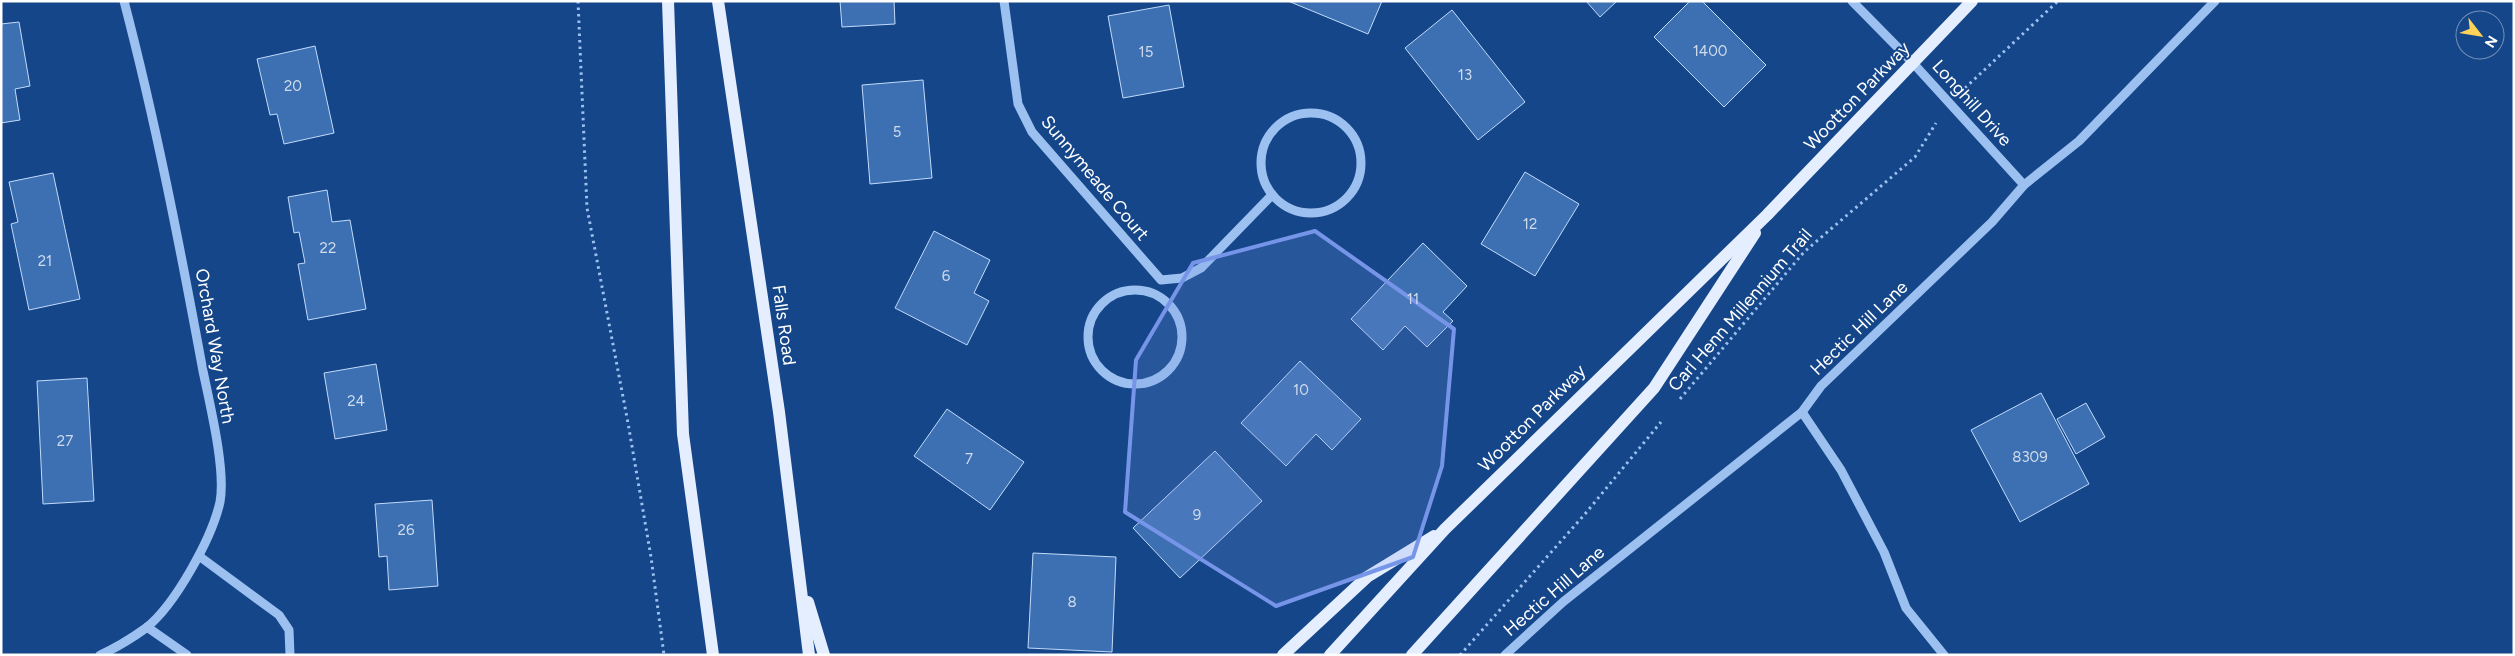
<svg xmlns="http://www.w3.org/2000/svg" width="2515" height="656" viewBox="0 0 2515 656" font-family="Figtree,sans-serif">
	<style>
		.building { fill: #3d70b2; stroke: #c2dbfb }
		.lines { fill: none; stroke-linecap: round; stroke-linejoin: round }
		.path { stroke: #9cc0ef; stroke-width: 3; stroke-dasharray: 2.5 4; stroke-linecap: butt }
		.minor { stroke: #9cc0ef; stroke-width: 9 }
		.major { stroke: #e4eeff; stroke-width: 12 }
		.marked { fill: #7795e8; fill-opacity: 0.2; stroke: #7795e8; stroke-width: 4; stroke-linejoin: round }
		.labels { text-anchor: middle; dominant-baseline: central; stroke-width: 4; stroke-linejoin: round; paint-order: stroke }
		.number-label { font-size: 15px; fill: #cedbec }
		.street-label { font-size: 18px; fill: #fff; stroke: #154689 }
	</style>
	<rect width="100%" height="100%" fill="#154689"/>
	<g class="building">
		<polygon points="840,1 894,1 895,24 842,27"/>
		<polygon points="1288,1 1382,1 1368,34"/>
		<polygon points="1586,1 1617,1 1600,17"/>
		<polygon points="1690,1 1702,1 1766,65 1724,107 1654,37"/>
		<polygon points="1169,5 1184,87 1123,98 1108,16"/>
		<polygon points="1452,10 1525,102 1478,140 1405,48"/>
		<polygon points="19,22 30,86 15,89 20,120 1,123 1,24"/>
		<polygon points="315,46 334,133 284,144 277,114 270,115 257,59"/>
		<polygon points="923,80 932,178 870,184 862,85"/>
		<polygon points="1525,172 1579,204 1535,276 1481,244"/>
		<polygon points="53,173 80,299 29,310 11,224 18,222 9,182"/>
		<polygon points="327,190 332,222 350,220 366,309 308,320 298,264 305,263 299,232 294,233 288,197"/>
		<polygon points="934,231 990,260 974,293 989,301 967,345 895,308"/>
		<polygon points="1423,243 1467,286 1443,312 1453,321 1427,347 1405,326 1383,350 1351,319"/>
		<polygon points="1300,361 1361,419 1332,450 1316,434 1286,466 1241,423"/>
		<polygon points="376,364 387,430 335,439 324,373"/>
		<polygon points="87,378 94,501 43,504 37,381"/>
		<polygon points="2041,393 2089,484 2020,522 1971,430"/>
		<polygon points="2086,403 2105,437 2076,454 2057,419"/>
		<polygon points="947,409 1024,462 990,510 914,456"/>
		<polygon points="1215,451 1262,501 1180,578 1133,528"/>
		<polygon points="432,500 438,586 389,590 387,556 379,557 375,504"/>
		<polygon points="1033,553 1116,557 1112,652 1028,648"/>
	</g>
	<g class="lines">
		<g class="path">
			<polyline points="578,1 587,208 628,423 651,557 664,655"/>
			<polyline points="1965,88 2058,1"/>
			<polyline points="1680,399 1804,252 1915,157 1936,123"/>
			<polyline points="1460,655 1585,514 1661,422"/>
		</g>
		<g class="minor">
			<polyline points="1004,1 1018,104 1032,132 1161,280 1182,278 1201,268 1272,195"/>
			<polyline points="1852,1 1913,63 2024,185"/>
			<circle cx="1311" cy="163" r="50"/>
			<circle cx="1135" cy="337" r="47"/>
			<polyline points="1802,412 1841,470 1884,552 1906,608 1944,655"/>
			<polyline points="199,556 279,615 289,630 290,655"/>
			<polyline points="147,627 187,655"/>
			<path d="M100,655C116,648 132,638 146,628C175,605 212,538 220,502C226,470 210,405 203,371C180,247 156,123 124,1"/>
			<polyline points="1505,655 1563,602 1802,412 1821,386 1992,222 2024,185 2079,141 2215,1"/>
		</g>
		<g class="major">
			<polyline points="668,1 683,434 713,655"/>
			<polyline points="718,1 779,412 809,655"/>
			<polyline points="808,602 824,655"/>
			<polyline points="1283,655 1367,577 1434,536"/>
			<polyline points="1330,655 1445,529 1767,215 1972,1"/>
			<polyline points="1412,655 1654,388 1755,233"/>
		</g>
	</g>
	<path class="marked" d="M1315,231L1454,329L1442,466L1413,557L1276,606L1125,512L1136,360L1193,263Z"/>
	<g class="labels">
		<g class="number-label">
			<text x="1710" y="51">1400</text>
			<text x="1146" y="52">15</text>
			<text x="1465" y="75">13</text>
			<text x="293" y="86">20</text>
			<text x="897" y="132">5</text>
			<text x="1530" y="224">12</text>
			<text x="328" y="248">22</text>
			<text x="45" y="261">21</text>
			<text x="946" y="276">6</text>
			<text x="1413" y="299">11</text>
			<text x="1301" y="390">10</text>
			<text x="356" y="401">24</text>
			<text x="65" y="441">27</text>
			<text x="2030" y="457">8309</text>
			<text x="969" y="459">7</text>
			<text x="1197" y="515">9</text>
			<text x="406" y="530">26</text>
			<text x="1072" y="602">8</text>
		</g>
		<g class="street-label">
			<text transform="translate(1857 96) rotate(-46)">Wootton Parkway</text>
			<text transform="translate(1972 103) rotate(48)">Longhill Drive</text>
			<text transform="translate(1095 178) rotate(50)">Sunnymeade Court</text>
			<text transform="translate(1740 310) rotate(-49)">Carl Henn Millennium Trail</text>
			<text transform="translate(784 325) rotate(82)">Falls Road</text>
			<text transform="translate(1859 328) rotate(-44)">Hectic Hill Lane</text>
			<text transform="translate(215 346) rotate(80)">Orchard Way North</text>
			<text transform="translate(1532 418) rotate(-45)">Wootton Parkway</text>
			<text transform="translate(1554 591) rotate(-41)">Hectic Hill Lane</text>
		</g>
	</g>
	<rect width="2515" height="656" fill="none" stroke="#ffffff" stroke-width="5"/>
	<g transform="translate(2480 35) rotate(121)"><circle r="24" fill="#154689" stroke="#7390b8"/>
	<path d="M0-4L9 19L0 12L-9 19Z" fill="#ffd25a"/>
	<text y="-8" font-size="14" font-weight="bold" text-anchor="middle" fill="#ffffff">N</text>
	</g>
</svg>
